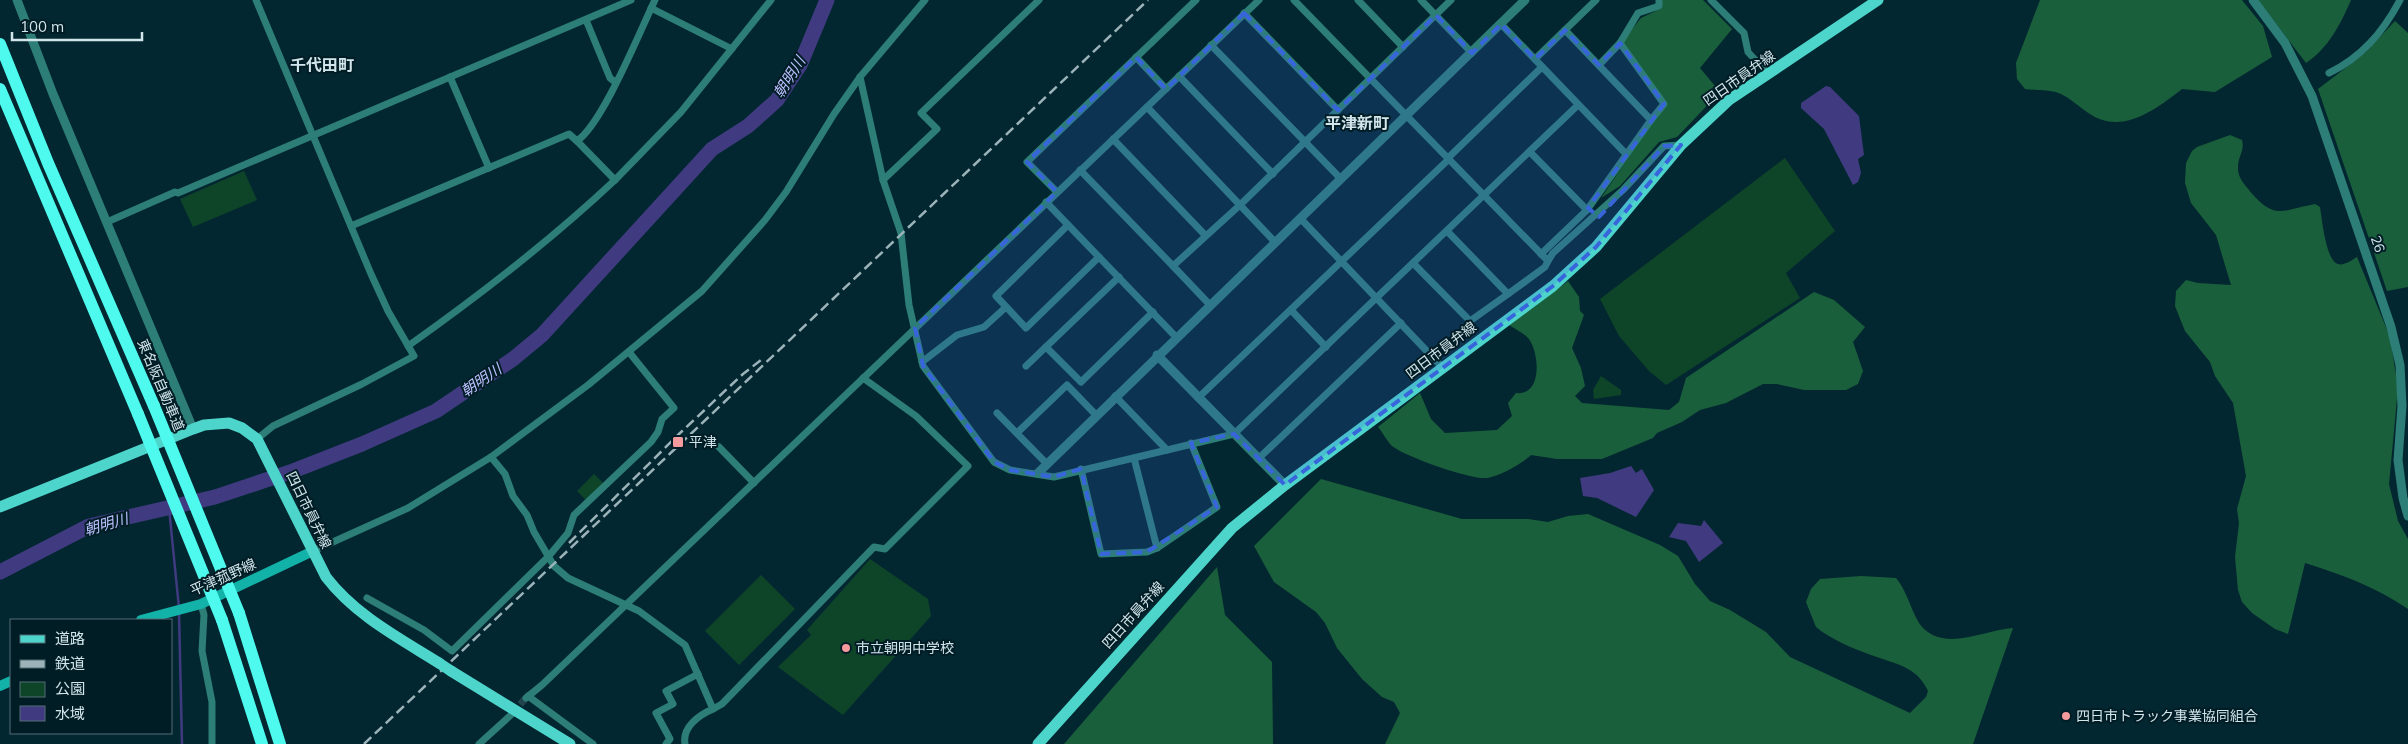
<svg xmlns="http://www.w3.org/2000/svg" width="2408" height="744" viewBox="0 0 2408 744" font-family="Mulish,'Noto Sans JP',sans-serif">
	<style>
		.green { fill: #0e4529 }
		.forest { fill: #1a5f3b }
		.water { fill: #403b80 }
		.lines { fill: none; stroke-linecap: round; stroke-linejoin: round }
		.stream { stroke: #403b80; stroke-width: 2.5 }
		.river { stroke: #403b80; stroke-width: 15 }
		.minor-tunnel { stroke: #22444c; stroke-width: 7; stroke-dasharray: 7 3.5; stroke-linecap: butt }
		.minor { stroke: #2d7e77; stroke-width: 7 }
		.tertiary { stroke: #2d7e77; stroke-width: 9 }
		.secondary { stroke: #12b2a8; stroke-width: 10 }
		.primary { stroke: #4dd5cb; stroke-width: 11 }
		.motorway { stroke: #4ef9ed; stroke-width: 12 }
		.rail { stroke: #9cb3ba; stroke-width: 2.5; stroke-dasharray: 10 5; stroke-linecap: butt }
		.primary-bridge { stroke: #4dd5cb; stroke-width: 11 }
		.motorway-bridge { stroke: #4ef9ed; stroke-width: 12 }
		.marked { fill: #3865db; fill-opacity: 0.2; stroke: #3865db; stroke-width: 4; stroke-dasharray: 10 6; stroke-linejoin: round }
		.poi-dot { fill: #f59b9d; stroke: #001d26; stroke-width: 2 }
		.labels { text-anchor: middle; dominant-baseline: central; stroke-width: 4; stroke-linejoin: round; paint-order: stroke }
		.street-label { font-size: 14px; fill: #d2e5eb; stroke: #001d26 }
		.poi-label { font-size: 14px; fill: #d2e5eb; stroke: #001d26; text-anchor: start }
		.water-label { font-size: 15px; font-style: italic; fill: #bfc1ff; stroke: #001d26 }
		.quarter-label { font-size: 16px; font-weight: bold; fill: #d2e5eb; stroke: #001d26 }
	</style>
	<rect width="100%" height="100%" fill="#032730"/>
	<g class="green">
		<polygon points="1785,158 1835,231 1786,273 1800,298 1666,385 1649,371 1619,336 1600,299"/>
		<polygon points="244,171 257,200 193,227 180,199"/>
		<polygon points="1601,376 1621,390 1621,395 1594,399 1593,390"/>
		<polygon points="594,474 603,483 586,500 577,491"/>
		<polygon points="870,559 928,599 931,616 843,715 778,667 811,635 807,630"/>
		<polygon points="761,575 795,609 739,665 705,631"/>
	</g>
	<g class="forest">
		<polygon points="1661,0 1703,0 1732,29 1700,68 1720,92 1677,137 1659,142 1620,186 1601,198 1665,104 1621,43 1641,18 1662,8"/>
		<path d="M2040,0H2242L2263,26L2272,57L2215,92L2182,89C2159,107 2126,133 2095,117C2081,110 2071,97 2056,92C2046,90 2035,90 2025,89L2017,79L2016,63Z"/>
		<path d="M2258,0H2351C2340,25 2329,47 2306,63Z"/>
		<polygon points="2395,21 2408,33 2408,287 2387,291 2318,89 2365,53"/>
		<path d="M2230,135L2242,140C2245,151 2238,156 2238,167C2237,176 2244,184 2249,190C2274,220 2280,211 2315,204L2320,207C2322,219 2326,261 2338,264C2344,266 2352,260 2357,257L2390,337L2398,388L2389,484L2398,521L2408,539V609C2376,587 2343,575 2305,563L2288,634L2275,629L2252,613L2242,602L2238,590L2235,557L2239,523L2237,509L2246,476L2233,403L2215,376L2210,362L2185,331L2175,306L2176,291L2186,280L2198,283L2231,285L2216,235L2191,203L2185,183L2186,163L2192,151L2197,147Z"/>
		<path d="M1568,281L1579,297L1580,311L1584,315L1572,348L1581,368L1585,386L1575,396L1582,403L1669,410L1679,402L1686,378L1814,292L1834,300L1865,327L1853,342L1863,371L1858,384L1846,390H1804L1777,384H1763L1726,403L1700,410L1682,422L1657,433L1653,438L1602,459H1557L1531,455C1522,464 1500,476 1487,478C1471,480 1406,457 1392,446C1387,441 1383,433 1378,427L1420,393L1431,419L1445,433L1497,430L1512,416L1508,403L1516,393C1542,396 1540,355 1529,339C1525,334 1515,329 1509,325Z"/>
		<path d="M1321,479L1462,519H1528L1548,522L1568,516L1588,514L1660,545L1678,556L1695,584L1710,601L1730,610L1766,632L1790,657L1910,713L1926,697L1928,691C1917,666 1895,664 1871,655C1854,649 1830,639 1816,627L1806,602L1811,589L1820,579L1861,576L1896,578C1907,591 1910,608 1919,623C1941,655 1986,629 2013,628L1973,744H1385L1400,713L1394,702L1382,697L1362,679L1337,648L1325,623L1316,612L1274,582L1254,546Z"/>
		<polygon points="1217,567 1225,615 1272,662 1273,744 1064,744"/>
	</g>
	<g class="water">
		<polygon points="1826,86 1830,87 1859,116 1864,155 1858,159 1861,173 1858,182 1853,185 1824,129 1801,108 1801,103"/>
		<polygon points="1631,466 1636,473 1642,469 1654,490 1636,517 1597,498 1583,496 1580,478 1610,473"/>
		<polygon points="1704,520 1723,543 1699,562 1686,541 1669,537 1678,523 1701,526"/>
	</g>
	<g class="lines">
		<g class="stream">
			<polyline points="169,508 179,608"/>
			<polyline points="179,613 182,744"/>
		</g>
		<polyline class="river" points="0,572 89,526 215,497 293,471 362,444 436,411 513,359 542,335 712,149 748,126 777,100 800,65 827,0"/>
		<polyline class="minor-tunnel" points="513,712 526,698"/>
		<g class="minor">
			<polyline points="256,0 371,274 388,311 414,356 362,384 273,426 257,439"/>
			<polyline points="1294,0 1548,261 1553,253 1623,190 1664,146 1681,145"/>
			<polyline points="1358,0 1403,47"/>
			<polyline points="1421,0 1472,53"/>
			<polyline points="1711,0 1744,33 1748,52 1769,75"/>
			<polyline points="651,8 732,49"/>
			<polyline points="1244,13 1338,110"/>
			<polyline points="586,20 610,78 615,82"/>
			<polyline points="1501,24 1626,154"/>
			<polyline points="1211,45 1341,179"/>
			<polyline points="1136,57 1166,89"/>
			<polyline points="1535,59 1596,0"/>
			<polyline points="1599,65 1620,43"/>
			<path d="M2329,73C2362,57 2383,32 2400,0"/>
			<polyline points="1179,76 1273,174"/>
			<polyline points="450,77 489,168"/>
			<polyline points="860,77 883,180 901,233 909,305 923,366 994,462 1010,470 1054,477 1234,434 1578,105"/>
			<polyline points="1147,107 1275,242"/>
			<polyline points="1651,120 1664,104 1620,43 1638,13 1659,6 1659,0"/>
			<polyline points="1113,139 1205,235"/>
			<polyline points="1530,152 1587,210"/>
			<polyline points="1448,158 1542,67"/>
			<polyline points="1080,170 1173,266 1240,205 1451,0"/>
			<polyline points="615,180 681,112 771,0"/>
			<polyline points="883,180 937,129 921,113 1039,0"/>
			<polyline points="1057,192 1027,162 1196,0"/>
			<polyline points="1046,202 1176,337"/>
			<polyline points="1300,218 1443,368"/>
			<polyline points="107,222 175,192 178,193 631,0"/>
			<polyline points="1068,225 996,296 1026,328 1099,257"/>
			<path d="M351,226L569,134L577,141C603,123 639,33 655,0"/>
			<polyline points="1448,232 1508,294 1545,267 1548,261"/>
			<polyline points="1541,254 1587,210 1651,120 1565,30"/>
			<polyline points="1414,264 1470,321 1508,294"/>
			<polyline points="1173,266 1210,305"/>
			<polyline points="1291,310 1326,347"/>
			<path d="M408,346C480,295 550,241 615,180L577,141"/>
			<polyline points="1046,347 1081,382 1153,312"/>
			<polyline points="922,362 957,335 984,327 1006,307"/>
			<polyline points="1026,366 1119,277"/>
			<polyline points="1115,396 1167,450"/>
			<polyline points="1198,398 1449,159"/>
			<polyline points="997,413 1046,463"/>
			<polyline points="1017,433 1067,385 1096,415"/>
			<polyline points="719,447 754,483"/>
			<path d="M491,457L505,474L513,496L527,515L534,532L554,566L568,578L639,611L685,645L713,709C699,715 682,727 685,744"/>
			<polyline points="1134,458 1157,548"/>
			<polyline points="1258,459 1401,323"/>
			<polyline points="1081,469 1101,554 1147,552 1157,548 1217,507 1191,443"/>
			<polyline points="313,551 408,508 491,457 588,385 702,291 765,220 786,192 834,114 860,77 925,0"/>
			<polyline points="367,598 424,630 452,651 548,557 568,533 574,515 651,442 658,432 662,419 674,408 629,352"/>
			<polyline points="201,604 204,615 202,651 212,702 212,744"/>
			<polyline points="528,696 593,744"/>
			<polyline points="526,698 542,685 1259,0"/>
			<polyline points="713,709 722,704 874,547 885,549 968,466 916,416 863,378"/>
			<polyline points="479,744 512,714"/>
			<polyline points="666,744 670,739 656,713 673,704 666,691 698,674"/>
		</g>
		<g class="tertiary">
			<polyline points="17,0 53,94 193,429"/>
			<polyline points="2253,0 2285,43 2312,96 2391,327 2400,365 2402,406 2398,460 2403,498 2408,516"/>
			<polyline points="1157,355 1285,485"/>
			<polyline points="1038,473 1525,0"/>
		</g>
		<g class="secondary">
			<polyline points="141,620 201,604 313,551"/>
			<polyline points="0,686 11,681"/>
		</g>
		<g class="primary">
			<path d="M0,507L193,429L204,425L229,423L242,428L257,439L326,577C355,615 399,638 439,663"/>
			<polyline points="451,671 570,744"/>
			<polyline points="1038,744 1232,528 1285,485 1553,286 1596,247 1681,145 1729,100 1878,0"/>
		</g>
		<g class="motorway">
			<polyline points="0,44 48,163 154,406"/>
			<polyline points="0,89 138,414"/>
			<polyline points="239,613 280,744"/>
			<polyline points="222,620 262,744"/>
		</g>
		<g class="rail">
			<polyline points="569,543 679,434 743,374 761,360"/>
			<polyline points="364,744 1148,0"/>
		</g>
		<polyline class="primary-bridge" points="439,663 451,671"/>
		<g class="motorway-bridge">
			<polyline points="154,406 239,613"/>
			<polyline points="138,414 222,620"/>
		</g>
	</g>
	<path class="marked" d="M1244,13L1338,110L1436,15L1472,53L1501,24L1535,59L1565,30L1599,65L1620,43L1664,104L1588,208L1599,217L1664,146L1681,145L1596,247L1553,286L1285,485L1234,434L1191,443L1217,507L1147,552L1101,554L1081,469L1054,477L1010,470L994,462L923,366L915,328L1057,192L1027,162L1136,57L1166,89Z"/>
	<g class="poi-dot">
		<rect x="672" y="436" width="12" height="12" rx="2.5"/>
		<circle cx="846" cy="648" r="5"/>
		<circle cx="2066" cy="716" r="5"/>
	</g>
	<g class="labels">
		<g class="street-label">
			<text transform="translate(1739 78) rotate(-35)">四日市員弁線</text>
			<text transform="translate(2378 244) rotate(71)">26</text>
			<text transform="translate(1441 350) rotate(-37)">四日市員弁線</text>
			<text transform="translate(161 385) rotate(67)">東名阪自動車道</text>
			<text transform="translate(309 510) rotate(64)">四日市員弁線</text>
			<text transform="translate(223 577) rotate(-24)">平津菰野線</text>
			<text transform="translate(1133 615) rotate(-48)">四日市員弁線</text>
		</g>
		<g class="poi-label">
			<text x="689" y="442">平津</text>
			<text x="856" y="648">市立朝明中学校</text>
			<text x="2076" y="716">四日市トラック事業協同組合</text>
		</g>
		<g class="water-label">
			<text transform="translate(789 77) rotate(-58)">朝明川</text>
			<text transform="translate(481 380) rotate(-34)">朝明川</text>
			<text transform="translate(106 524) rotate(-16)">朝明川</text>
		</g>
		<g class="quarter-label">
			<text x="322" y="65">千代田町</text>
			<text x="1357" y="123">平津新町</text>
		</g>
	</g>
	<rect x="10" y="619" width="162" height="115" fill="#001d26" stroke="#546d75"/>
	<rect x="20" y="635" width="25" height="8" fill="#4dd5cb" stroke="#546d75"/>
	<text x="55" y="644" font-size="15" fill="#d2e5eb">道路</text>
	<rect x="20" y="660" width="25" height="8" fill="#9cb3ba" stroke="#546d75"/>
	<text x="55" y="669" font-size="15" fill="#d2e5eb">鉄道</text>
	<rect x="20" y="682" width="25" height="15" fill="#0e4529" stroke="#546d75"/>
	<text x="55" y="694" font-size="15" fill="#d2e5eb">公園</text>
	<rect x="20" y="706" width="25" height="15" fill="#403b80" stroke="#546d75"/>
	<text x="55" y="719" font-size="15" fill="#d2e5eb">水域</text>
	<path d="M12 32v8h130v-8" fill="none" stroke="#d2e5eb" stroke-width="2.5"/>
	<text x="20" y="32" font-size="15" fill="#d2e5eb" stroke="#001d26" stroke-width="4" paint-order="stroke">100 m</text>
</svg>
